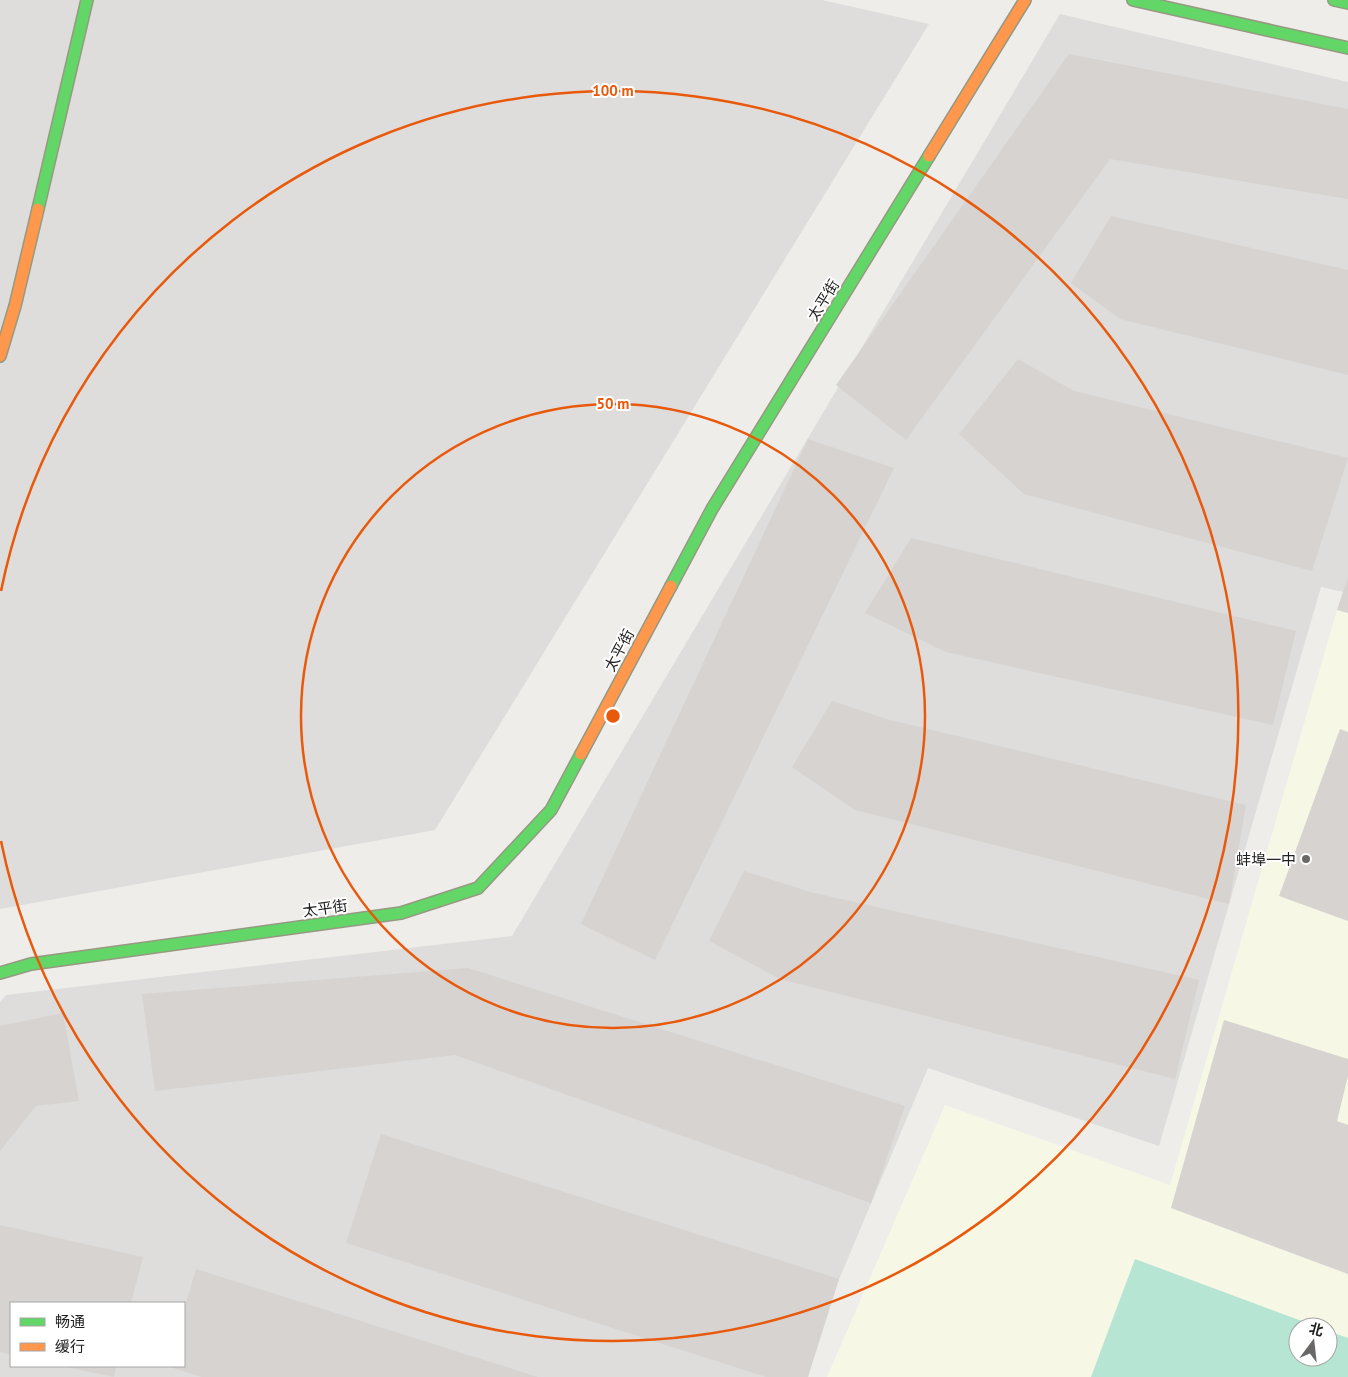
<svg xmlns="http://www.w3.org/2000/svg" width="1348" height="1377" viewBox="0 0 1348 1377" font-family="'PT Sans','Noto Sans SC',sans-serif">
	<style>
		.residential { fill: #dedddb; fill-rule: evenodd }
		.education { fill: #f7f7e6; fill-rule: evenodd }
		.pitch { fill: #b6e5d3 }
		.building { fill: #d6d3d1 }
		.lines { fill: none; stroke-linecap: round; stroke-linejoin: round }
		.fast-casing { stroke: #969982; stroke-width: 14 }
		.slow-casing { stroke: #969982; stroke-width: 14 }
		.fast { stroke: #63d668; stroke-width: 11 }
		.slow { stroke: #ff974d; stroke-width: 11 }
		.ring { fill: none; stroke: #e8590c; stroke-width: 2.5 }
		.poi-dot { fill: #696867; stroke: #fff; stroke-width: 2 }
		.labels { text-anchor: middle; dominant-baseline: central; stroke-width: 4; stroke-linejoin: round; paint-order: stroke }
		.street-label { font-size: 15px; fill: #212121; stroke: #fff }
		.poi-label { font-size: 15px; fill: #212121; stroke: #fff; text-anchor: end }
		.centre { fill: #e8590c; stroke: #fff; stroke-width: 2.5 }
		.ring-label { font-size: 15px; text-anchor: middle; font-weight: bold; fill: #e8590c; stroke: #fff; stroke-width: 4; stroke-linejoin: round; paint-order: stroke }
	</style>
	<rect width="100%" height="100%" fill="#efedea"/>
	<g class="residential">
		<polygon points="0,0 822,0 929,24 435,830 0,909"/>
		<path d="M1060,14L1348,82V593L1321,587L1159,1146L928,1068L798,1377H0V1002L6,995L512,936ZM11,1303H184V1366H11Z"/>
	</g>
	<path class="education" d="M1337,610L1348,613V1377H827L945,1105L1170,1185ZM1298,1327H1328V1357H1298Z"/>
	<polygon class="pitch" points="1135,1259 1318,1327 1298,1327 1298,1357 1328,1357 1328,1331 1348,1338 1348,1377 1091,1377"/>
	<g class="building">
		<polygon points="1069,54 1348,109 1348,199 1110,159 906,440 836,385"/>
		<polygon points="1111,216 1348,270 1348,375 1120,319 1071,283"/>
		<polygon points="1018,359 1074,391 1348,458 1312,571 1024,494 959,434"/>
		<polygon points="808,439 894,468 655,960 581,924"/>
		<polygon points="911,538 1296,631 1273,725 946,652 865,613"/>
		<polygon points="1348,577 1348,613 1337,610"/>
		<polygon points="832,701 886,719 1246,805 1229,904 855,810 792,767"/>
		<polygon points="1340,729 1348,732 1348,921 1279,896"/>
		<polygon points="744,871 810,892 1199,980 1175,1079 780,979 709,941"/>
		<polygon points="468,968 905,1106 871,1203 455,1055 155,1091 142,994"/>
		<polygon points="63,1013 79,1101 36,1106 0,1151 0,1026"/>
		<polygon points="1224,1020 1348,1059 1348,1076 1337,1121 1348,1125 1348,1274 1171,1208"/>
		<polygon points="381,1134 839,1279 808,1377 766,1377 346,1243"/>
		<polygon points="0,1225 143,1257 131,1303 11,1303 11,1355 0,1352"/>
		<polygon points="196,1269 538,1377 202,1377 167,1366 184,1366 184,1310"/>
		<polygon points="62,1366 116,1366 114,1377"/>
	</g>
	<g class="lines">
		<g class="fast-casing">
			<g id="fast">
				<polyline points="1133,0 1348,48"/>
				<polyline points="1334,0 1348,3"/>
				<polyline points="38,209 87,0"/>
				<polyline points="671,586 712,509 929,156"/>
				<polyline points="0,973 31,964 401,913 478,888 551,810 581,754"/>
			</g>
		</g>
		<g class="slow-casing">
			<g id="slow">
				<polyline points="929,156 1025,0"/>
				<polyline points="0,356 15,306 38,209"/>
				<polyline points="581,754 671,586"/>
			</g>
		</g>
		<use href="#fast" class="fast"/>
		<use href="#slow" class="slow"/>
	</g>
	<g class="ring">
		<circle cx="613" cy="716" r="312"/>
		<path d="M1 591A625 625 0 1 1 1 841"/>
	</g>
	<circle class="poi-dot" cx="1306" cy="859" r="5"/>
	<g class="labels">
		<g class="street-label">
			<text transform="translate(823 300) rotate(-58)">太平街</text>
			<text transform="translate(619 650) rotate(-62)">太平街</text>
			<text transform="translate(325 908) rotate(-8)">太平街</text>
		</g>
		<g class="poi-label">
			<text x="1296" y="859">蚌埠一中</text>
		</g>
	</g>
	<circle cx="613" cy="716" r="8" class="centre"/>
	<g class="ring-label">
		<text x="613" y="96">100 m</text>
		<text x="613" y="409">50 m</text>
	</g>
	<rect x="10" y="1302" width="175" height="65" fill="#ffffff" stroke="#a6a6a6"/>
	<rect x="20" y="1318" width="25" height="8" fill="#63d668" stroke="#a6a6a6"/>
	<text x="55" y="1327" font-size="15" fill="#212121">畅通</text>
	<rect x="20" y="1343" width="25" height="8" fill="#ff974d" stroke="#a6a6a6"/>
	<text x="55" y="1352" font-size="15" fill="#212121">缓行</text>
	<g transform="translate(1313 1342) rotate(15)"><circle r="24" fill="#ffffff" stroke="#a6a6a6"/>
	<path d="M0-4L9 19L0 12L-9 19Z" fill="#696867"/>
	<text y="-8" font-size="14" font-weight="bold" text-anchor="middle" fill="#212121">北</text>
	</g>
</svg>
